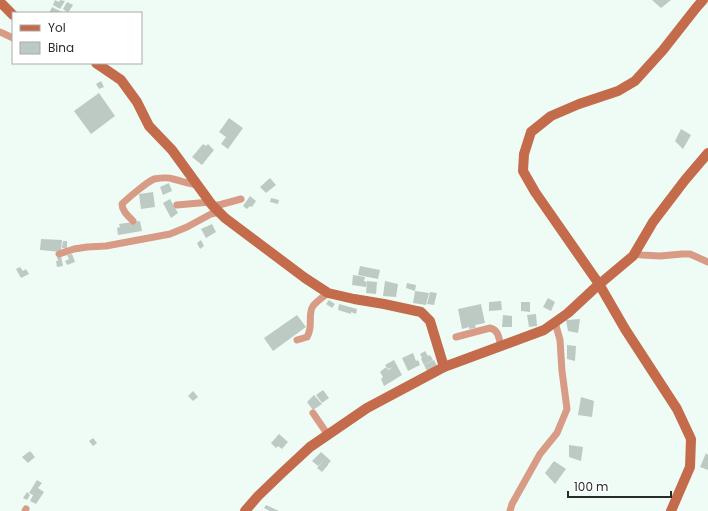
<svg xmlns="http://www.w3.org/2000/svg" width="708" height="511" viewBox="0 0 708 511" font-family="Poppins,sans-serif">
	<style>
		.building { fill: #bdcac4 }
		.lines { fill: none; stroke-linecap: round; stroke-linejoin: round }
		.street { stroke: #d89b85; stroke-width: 7 }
		.secondary { stroke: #c36b4b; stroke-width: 10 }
	</style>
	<rect width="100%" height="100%" fill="#effcf6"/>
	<g class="building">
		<polygon points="55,0 59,2 60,0 65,1 60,9 53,5"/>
		<polygon points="652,0 671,0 661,8"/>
		<polygon points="67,2 73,5 68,13 63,9"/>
		<polygon points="52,7 64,13 49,13"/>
		<polygon points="101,81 104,87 99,89 96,84"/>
		<polygon points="99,93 115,116 91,134 74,111"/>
		<polygon points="229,118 243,128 228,149 221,144 226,137 219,132"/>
		<polygon points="681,129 691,135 683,149 675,141"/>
		<polygon points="203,144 206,146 208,144 214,150 202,165 192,157"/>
		<polygon points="270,178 276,185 266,193 260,187"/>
		<polygon points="169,183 172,191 163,195 160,187"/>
		<polygon points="153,192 155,207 141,209 139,194"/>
		<polygon points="250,196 256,201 252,207 250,206 247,209 243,206"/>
		<polygon points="271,198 279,200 278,204 270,202"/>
		<polygon points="170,199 178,213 171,218 163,203"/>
		<polygon points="140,221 142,231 118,235 117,228 120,227 119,224"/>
		<polygon points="212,224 216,232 206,238 201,229"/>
		<polygon points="41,239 62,240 61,252 40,250"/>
		<polygon points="201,240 204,246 200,249 197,243"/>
		<polygon points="63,241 67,241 67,249 62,248"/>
		<polygon points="72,254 75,262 67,265 65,261 69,259 67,255"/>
		<polygon points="61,256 63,266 57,267 56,261 58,261 57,257"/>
		<polygon points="360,266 380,270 378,279 358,275"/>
		<polygon points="20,267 23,271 26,269 29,274 21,278 16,269"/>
		<polygon points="353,275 365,277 364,281 367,282 366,287 352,285"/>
		<polygon points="367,281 377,282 376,294 366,293"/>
		<polygon points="385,281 398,284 396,297 383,296"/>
		<polygon points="407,283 416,285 415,291 406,288"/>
		<polygon points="415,291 429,293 426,305 413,303"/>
		<polygon points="430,292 437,293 434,305 427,304"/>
		<polygon points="548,298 555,302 551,311 543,307"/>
		<polygon points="329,300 335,304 332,308 326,304"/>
		<polygon points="501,301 502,310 489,311 489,302"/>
		<polygon points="521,302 530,302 530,312 521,311"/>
		<polygon points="339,304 357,309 356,314 351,312 351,314 338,310"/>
		<polygon points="481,304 485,323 475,325 476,328 469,329 469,327 462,329 458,309"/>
		<polygon points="536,314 537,326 529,327 527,315"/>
		<polygon points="297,315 306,327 273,351 264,338"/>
		<polygon points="503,315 512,316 512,327 502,327"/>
		<polygon points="580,319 578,333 568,331 566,320"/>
		<polygon points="567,345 576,346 575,361 567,359"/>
		<polygon points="425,351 428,356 430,355 433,360 424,365 421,359 422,358 420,354"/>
		<polygon points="413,353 416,361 418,360 420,365 408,371 402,358"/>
		<polygon points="394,360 402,375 384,386 381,379 383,377 380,372 386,367 388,370 393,367 388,369 385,365"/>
		<polygon points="434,360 437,366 427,371 424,365"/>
		<polygon points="323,390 329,398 322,403 316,395"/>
		<polygon points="193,391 198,397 193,401 188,396"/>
		<polygon points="314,395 322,404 313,410 307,402"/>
		<polygon points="581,397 594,401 592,417 578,415"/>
		<polygon points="279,434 288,442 282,449 278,446 276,448 271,443"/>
		<polygon points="93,438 97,443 93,446 89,441"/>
		<polygon points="569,445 583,447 581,461 569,457"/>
		<polygon points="30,451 35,457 28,463 22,457"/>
		<polygon points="321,452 331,461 328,464 328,465 322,472 317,468 324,460 318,466 312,461"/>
		<polygon points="706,453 708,455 708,470 700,467"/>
		<polygon points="554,461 566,469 555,484 545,473"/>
		<polygon points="37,480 42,483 38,488 44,492 36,504 30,501 33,495 29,493"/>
		<polygon points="27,492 30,495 27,500 23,498"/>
		<polygon points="266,505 279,511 270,511 264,508"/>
	</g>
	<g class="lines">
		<g class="street">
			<polyline points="0,32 13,38"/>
			<polyline points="177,205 210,202"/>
			<polyline points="212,205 219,205 241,199"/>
			<path d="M133,221C128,216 122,211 122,204C128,198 147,182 154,179C160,178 168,177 173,179C182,181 189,184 198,185"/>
			<polyline points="59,254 74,249 87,247 106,246 170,234 187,227 211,214 219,212"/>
			<polyline points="634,254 642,255 660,256 682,254 690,254 708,262"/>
			<path d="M456,337L490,328C499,330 499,339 501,347"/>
			<path d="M297,340L307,337C314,326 307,314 313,306C317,301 323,297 328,293"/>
			<polyline points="313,413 328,435"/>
			<polyline points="25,511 26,509"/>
			<polyline points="510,511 512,504 540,454 557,433 567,409 562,371 560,340 555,322"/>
		</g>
		<g class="secondary">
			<polyline points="0,2 13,15"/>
			<polyline points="96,63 121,80 137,102 149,126 172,150 212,205 225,218 305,278 328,293 354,299 384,304 421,312 430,321 444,367"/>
			<polyline points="245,511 258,496 283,472 310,447 367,408 444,367 544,330 568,313 596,287 633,256 653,222 685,180 708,153"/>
			<polyline points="671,511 690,467 691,439 677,409 625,329 599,284 535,192 523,171 524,154 531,132 551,116 579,104 618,91 635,81 663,50 696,8 703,0"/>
		</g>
	</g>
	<rect x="12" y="12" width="130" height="52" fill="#ffffff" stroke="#a9aaa9"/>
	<rect x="20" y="25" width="20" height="6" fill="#c36b4b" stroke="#a9aaa9"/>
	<text x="48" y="32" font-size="12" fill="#272b29">Yol</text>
	<rect x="20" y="42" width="20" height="12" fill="#bdcac4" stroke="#a9aaa9"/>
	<text x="48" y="52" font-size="12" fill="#272b29">Bina</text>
	<path d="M568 491v6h103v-6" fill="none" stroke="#272b29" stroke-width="2"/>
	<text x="574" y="491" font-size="12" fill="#272b29" stroke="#ffffff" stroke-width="3" paint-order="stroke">100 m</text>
</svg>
